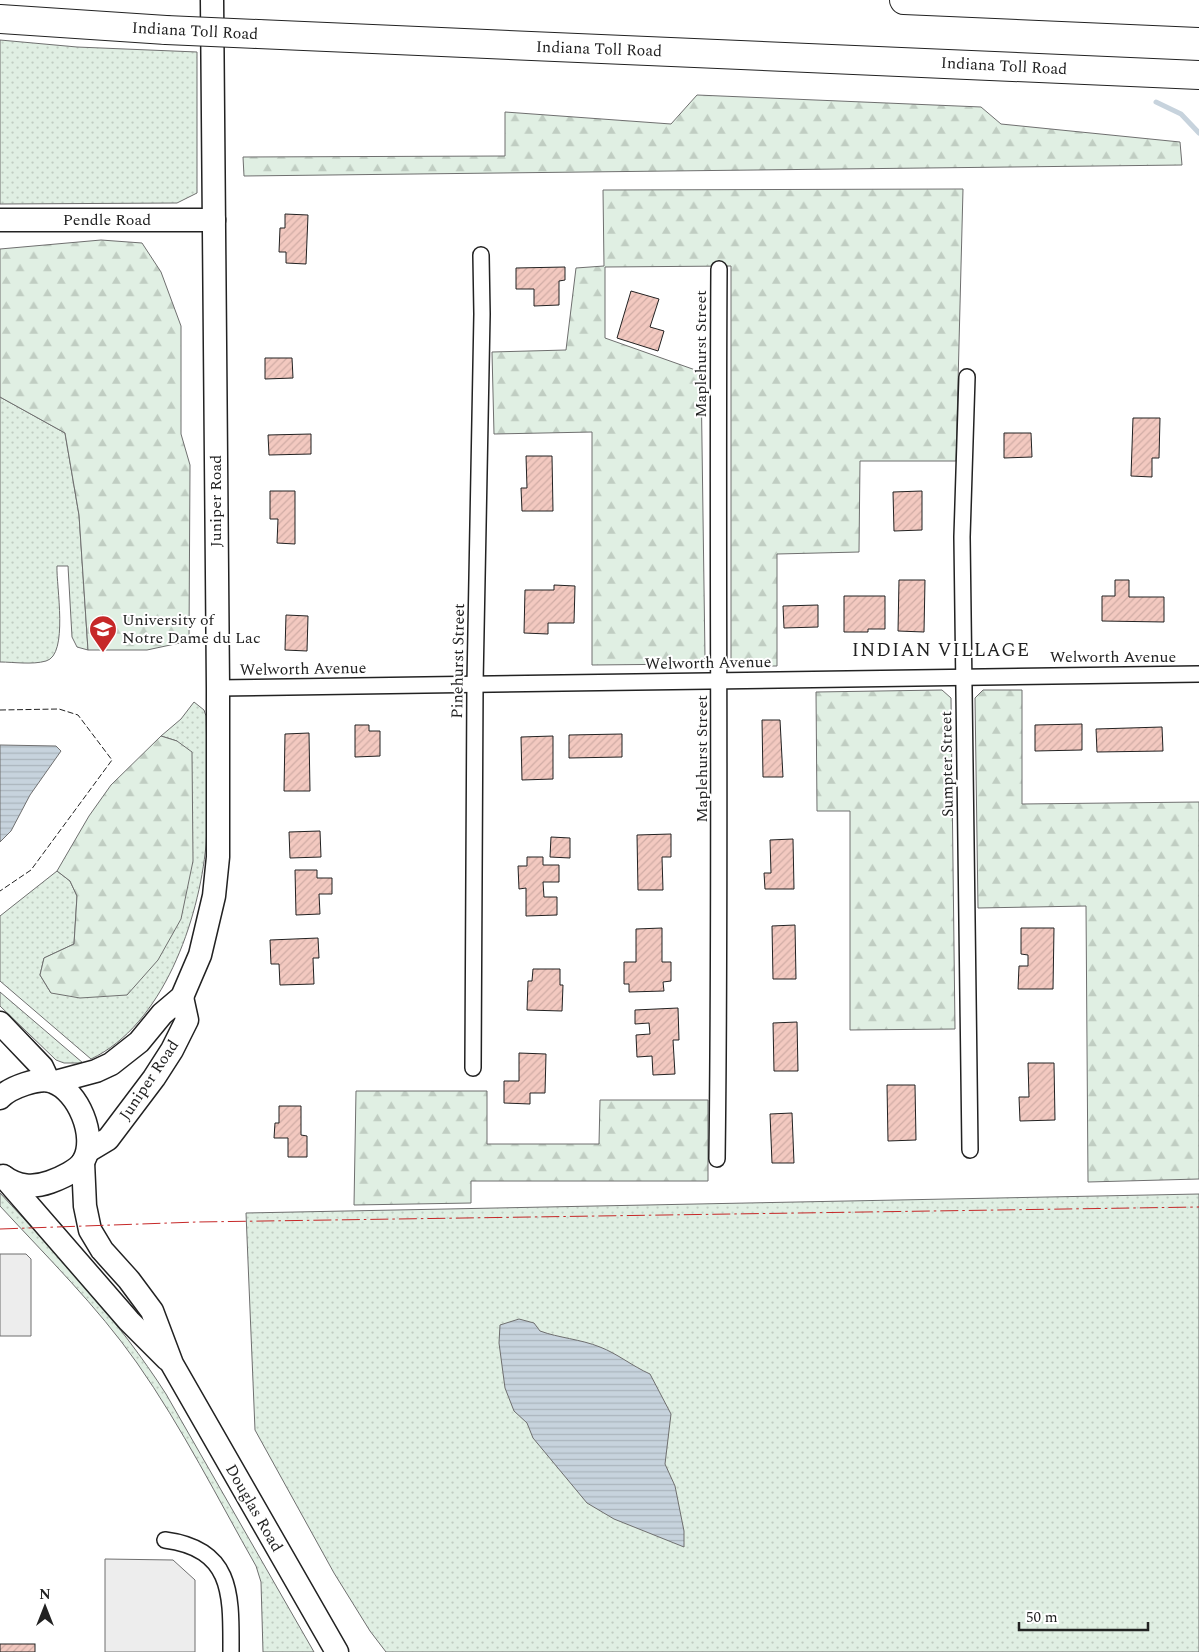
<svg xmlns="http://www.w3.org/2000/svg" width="1199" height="1652" viewBox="0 0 1199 1652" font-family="Spectral,serif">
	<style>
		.grass { fill: url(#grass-dots); stroke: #6f6f6f }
		.forest { fill: url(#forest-firs); stroke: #6f6f6f }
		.parking { fill: #ededed; stroke: #6f6f6f }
		.water { fill: url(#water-rules); stroke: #6f6f6f }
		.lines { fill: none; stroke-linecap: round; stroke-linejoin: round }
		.stream { stroke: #c7d3dd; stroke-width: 5 }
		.building { fill: url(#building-hatch); stroke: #222 }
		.street-casing { stroke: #222; stroke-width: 18 }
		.secondary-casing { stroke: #222; stroke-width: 25 }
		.highway-casing { stroke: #222; stroke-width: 30 }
		.street { stroke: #fff; stroke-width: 15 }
		.secondary { stroke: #fff; stroke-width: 22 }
		.highway { stroke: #fff; stroke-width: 28 }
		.highway-bridge-casing { stroke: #222; stroke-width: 30; stroke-linecap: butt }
		.highway-bridge { stroke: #fff; stroke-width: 28 }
		.fence { stroke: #222; stroke-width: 1; stroke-dasharray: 6 2.5; stroke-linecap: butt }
		.power { stroke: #c62828; stroke-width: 1; stroke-dasharray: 18 4 2.5 4; stroke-linecap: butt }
		.labels { text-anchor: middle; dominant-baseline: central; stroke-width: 4; stroke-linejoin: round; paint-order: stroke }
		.street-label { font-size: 16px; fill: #222; stroke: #fff }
		.poi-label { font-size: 16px; fill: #222; stroke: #fff; text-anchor: start }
		.quarter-label { font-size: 19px; letter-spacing: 1px; fill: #222; stroke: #fff }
	</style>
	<defs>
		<pattern id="grass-dots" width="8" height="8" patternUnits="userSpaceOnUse" patternTransform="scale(1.25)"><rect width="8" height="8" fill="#e0efe3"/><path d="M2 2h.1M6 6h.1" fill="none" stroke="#c0cdc2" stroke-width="1.8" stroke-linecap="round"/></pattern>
		<pattern id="forest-firs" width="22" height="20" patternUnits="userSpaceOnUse" patternTransform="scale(1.25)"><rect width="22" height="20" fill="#e0efe3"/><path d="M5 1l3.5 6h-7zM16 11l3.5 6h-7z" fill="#c0cdc2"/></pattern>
		<pattern id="water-rules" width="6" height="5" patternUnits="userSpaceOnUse" patternTransform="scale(1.25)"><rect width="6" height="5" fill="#c7d3dd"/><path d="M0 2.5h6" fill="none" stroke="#abb5bd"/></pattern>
		<pattern id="building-hatch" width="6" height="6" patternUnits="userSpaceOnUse" patternTransform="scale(1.25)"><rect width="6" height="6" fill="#f3c9c0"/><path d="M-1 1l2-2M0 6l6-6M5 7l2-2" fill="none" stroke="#d0aca5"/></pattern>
	</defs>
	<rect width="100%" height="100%" fill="#fff"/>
	<g class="grass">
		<polygon points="0,40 77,47 197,52 197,193 177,203 0,204"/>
		<path d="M0,397L65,433L79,515L88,650L77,647L72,637L68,566H57C56,585 69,655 46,661C32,665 14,662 0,662Z"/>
		<path d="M194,702L204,710L206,716C207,759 209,803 206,845C199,920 163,1025 91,1059L0,981V916L57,871L70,881L77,896L74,944L44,958L40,975L51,993L177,741L161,736L181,719Z"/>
		<polygon points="0,992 83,1063 64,1063 56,1060 0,1006"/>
		<path d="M0,1193C60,1258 118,1319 166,1394L314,1652H263L261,1582L256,1566C218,1499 182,1427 137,1363C97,1306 47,1257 0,1206Z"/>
		<polygon points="1199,1194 1199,1652 386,1652 370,1631 334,1573 255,1430 246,1213"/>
	</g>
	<g class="forest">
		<polygon points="697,95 981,107 1001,124 1180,142 1182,165 244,176 243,157 505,156 505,112 671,124"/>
		<polygon points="963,189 956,461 860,461 859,552 777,554 777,666 738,666 731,659 731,266 605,267 605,338 701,372 705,658 694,664 592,665 592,432 494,434 492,352 566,350 576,268 604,266 603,190"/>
		<polygon points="101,240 142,243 161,272 181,326 181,434 190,465 189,641 147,650 88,650 79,515 65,433 0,397 0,249"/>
		<polygon points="942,690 951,698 955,1029 850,1030 850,811 817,811 816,692"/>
		<polygon points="983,690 1022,690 1022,804 1199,802 1199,1179 1088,1182 1086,906 978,908 975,698"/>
		<polygon points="161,736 177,741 192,752 193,861 181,919 158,960 127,995 80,998 51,993 40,975 44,958 74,944 77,896 70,881 57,871 89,816 111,785"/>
		<polygon points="356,1091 487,1091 487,1144 599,1144 600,1100 708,1100 708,1181 471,1181 471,1203 354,1205"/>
	</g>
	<g class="parking">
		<polygon points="0,1254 26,1254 31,1259 31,1336 0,1336"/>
		<polygon points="105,1559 173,1560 195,1580 195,1652 105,1652"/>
	</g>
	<g class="water">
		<polygon points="0,745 56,746 61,751 30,795 11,831 0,842"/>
		<path d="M519,1319L534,1323L540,1331C559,1338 580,1339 600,1347C618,1354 632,1366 650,1374L671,1414L665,1464L675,1486L684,1531V1547L614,1519L587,1503L533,1438L527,1423L514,1411L505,1388L499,1343L500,1325Z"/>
	</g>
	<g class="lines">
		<polyline class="stream" points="1156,102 1181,114 1199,133"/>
	</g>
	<g class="building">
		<polygon points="285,214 308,215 306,264 286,263 286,252 279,252 280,228 285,228"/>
		<polygon points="565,267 565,280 559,281 559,305 534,306 534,289 516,289 516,268"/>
		<polygon points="631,291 659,299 650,327 664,331 658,351 617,338"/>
		<polygon points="265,358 292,358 293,378 265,379"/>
		<polygon points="1133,418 1160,418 1159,458 1152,458 1152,477 1131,476"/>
		<polygon points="1004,433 1031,433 1032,457 1004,458"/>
		<polygon points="311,434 311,454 269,455 268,435"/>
		<polygon points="526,456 552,456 553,511 522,511 521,488 527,488"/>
		<polygon points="270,491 295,491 295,544 277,543 278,519 270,519"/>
		<polygon points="922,491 922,530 894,531 893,492"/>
		<polygon points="899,580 925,580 924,632 898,631"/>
		<polygon points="1115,580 1129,580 1129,597 1164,597 1164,622 1102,621 1102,596 1115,596"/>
		<polygon points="554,585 575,586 574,623 548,623 548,634 524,633 525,590 554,590"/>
		<polygon points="844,596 885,596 885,629 868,629 868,632 844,632"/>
		<polygon points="818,605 818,627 784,628 783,606"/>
		<polygon points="286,615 308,616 307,651 285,650"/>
		<polygon points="762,720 780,720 783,777 763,777"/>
		<polygon points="1082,724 1082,750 1035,751 1035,725"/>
		<polygon points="355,725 369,725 369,731 380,731 380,756 355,757"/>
		<polygon points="1162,727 1163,751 1097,752 1096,729"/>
		<polygon points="309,733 310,791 284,791 285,734"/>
		<polygon points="622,734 622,757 569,758 569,735"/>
		<polygon points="553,736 553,779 522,780 521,737"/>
		<polygon points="320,831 321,857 290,858 289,832"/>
		<polygon points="671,834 671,857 662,857 663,890 638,890 637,835"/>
		<polygon points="551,837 570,838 570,858 550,857"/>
		<polygon points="793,839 794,889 765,889 764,873 771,873 770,840"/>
		<polygon points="527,857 543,857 543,865 559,865 559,882 543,882 544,897 557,897 557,915 526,916 526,888 519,889 518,866 527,866"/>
		<polygon points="295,870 317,870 317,878 332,878 332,894 319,894 320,914 296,915"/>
		<polygon points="795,925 796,979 773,979 772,926"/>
		<polygon points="662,928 662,962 671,962 671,981 663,982 664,991 629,992 629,984 624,984 624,962 636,962 636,929"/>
		<polygon points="1021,928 1054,928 1053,989 1018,989 1019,966 1028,966 1028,955 1021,954"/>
		<polygon points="318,938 319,958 313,958 314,984 280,985 279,964 271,964 270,940"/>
		<polygon points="533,969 560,969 560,985 563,985 562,1011 527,1010 528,981 532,981"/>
		<polygon points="678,1008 679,1040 673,1040 675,1074 653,1075 652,1056 637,1057 636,1035 650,1034 649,1023 635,1024 635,1010"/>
		<polygon points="797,1022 798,1071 774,1071 773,1023"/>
		<polygon points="519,1053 546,1054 545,1093 530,1093 530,1104 504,1103 504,1081 519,1081"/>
		<polygon points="1028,1063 1054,1063 1055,1120 1020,1121 1019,1097 1029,1097"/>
		<polygon points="887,1085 915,1085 916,1140 888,1141"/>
		<polygon points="279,1106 301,1106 301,1135 307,1136 307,1157 288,1157 288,1138 274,1138 275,1123 279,1123"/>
		<polygon points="792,1113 794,1163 772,1163 770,1114"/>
		<rect x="0" y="1644" width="35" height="8"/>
	</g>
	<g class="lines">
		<g class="street-casing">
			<g id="street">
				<polyline points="967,377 962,537 970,1150"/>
				<polyline points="218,688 1199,674"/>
				<polyline points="473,1068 475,684 482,314 481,255"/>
				<path d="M717,1159C721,863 717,566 719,269"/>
				<path d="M165,1540C234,1549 231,1596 231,1652"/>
			</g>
		</g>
		<g class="secondary-casing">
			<g id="secondary">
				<polyline points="0,220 214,220"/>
				<polyline points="0,1023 42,1067 48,1080"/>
				<polyline points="55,1082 96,1071 111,1064 139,1042 162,1014 182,997 200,955 214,896 218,857 218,688 212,0"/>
				<path d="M0,1098C9,1088 40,1076 53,1082C78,1091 97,1136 84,1160C79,1170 61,1178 50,1182C33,1188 18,1187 3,1176"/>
				<polyline points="88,1151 108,1139 154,1078 172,1050 187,1020 182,997"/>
				<polyline points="83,1162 85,1206 90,1230 102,1250 129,1280 152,1311 172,1364 337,1652"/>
				<polyline points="4,1177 129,1321 167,1359"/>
			</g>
		</g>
		<g class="highway-casing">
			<g id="highway">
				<polyline points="904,0 1199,13"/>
				<polyline points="0,19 166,30"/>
				<polyline points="258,34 1199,75"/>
			</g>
		</g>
		<use href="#street" class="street"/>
		<use href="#secondary" class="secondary"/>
		<use href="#highway" class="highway"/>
		<g class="highway-bridge-casing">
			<polyline id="highway-bridge" points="166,30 258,34"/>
		</g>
		<use href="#highway-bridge" class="highway-bridge"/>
		<polyline class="fence" points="0,710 59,709 78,715 112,760 31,870 0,891"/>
		<polyline class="power" points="0,1229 197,1222 1199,1207"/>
	</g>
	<defs>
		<g id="university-pin" transform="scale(1.4375)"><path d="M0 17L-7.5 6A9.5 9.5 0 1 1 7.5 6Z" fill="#c62828" stroke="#fff"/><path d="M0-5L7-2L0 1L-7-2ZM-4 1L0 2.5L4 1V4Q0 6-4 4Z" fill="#fff"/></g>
	</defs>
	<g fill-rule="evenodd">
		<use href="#university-pin" x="103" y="629"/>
	</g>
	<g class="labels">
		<g class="street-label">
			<text transform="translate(195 31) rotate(3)">Indiana Toll Road</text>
			<text transform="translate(599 49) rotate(2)">Indiana Toll Road</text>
			<text transform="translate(1004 66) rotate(3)">Indiana Toll Road</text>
			<text x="107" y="220">Pendle Road</text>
			<text transform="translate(701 354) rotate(-90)">Maplehurst Street</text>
			<text transform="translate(216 501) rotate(-90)">Juniper Road</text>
			<text x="1113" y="657">Welworth Avenue</text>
			<text transform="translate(458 661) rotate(-89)">Pinehurst Street</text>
			<text transform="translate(708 663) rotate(-1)">Welworth Avenue</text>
			<text transform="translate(303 669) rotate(-1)">Welworth Avenue</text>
			<text transform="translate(702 759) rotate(-90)">Maplehurst Street</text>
			<text transform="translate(947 764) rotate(-91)">Sumpter Street</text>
			<text transform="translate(149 1080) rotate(-56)">Juniper Road</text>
			<text transform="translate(254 1508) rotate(60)">Douglas Road</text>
		</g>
		<g class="poi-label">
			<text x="122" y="620">University of<tspan x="122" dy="18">Notre Dame du Lac</tspan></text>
		</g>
		<g class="quarter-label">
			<text x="941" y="650">INDIAN VILLAGE</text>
		</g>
	</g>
	<g transform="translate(45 1607)" stroke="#ffffff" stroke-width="4" paint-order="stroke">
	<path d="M0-4L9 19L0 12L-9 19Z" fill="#222222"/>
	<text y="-8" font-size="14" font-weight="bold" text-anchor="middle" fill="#222222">N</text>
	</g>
	<path d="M1019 1622v8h129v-8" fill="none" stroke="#222222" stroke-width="2.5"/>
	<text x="1026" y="1622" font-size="15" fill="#222222" stroke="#ffffff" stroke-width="4" paint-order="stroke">50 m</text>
</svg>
